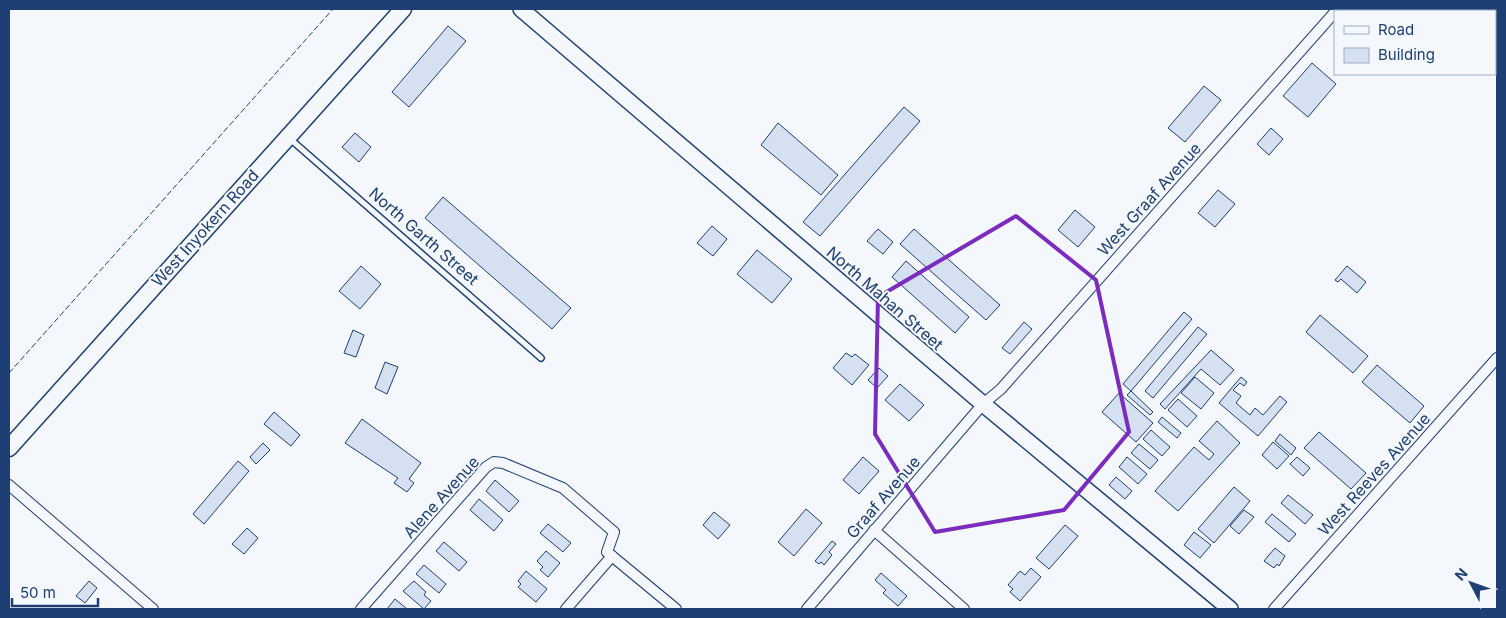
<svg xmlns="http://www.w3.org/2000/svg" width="1506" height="618" viewBox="0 0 1506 618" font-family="Inter,sans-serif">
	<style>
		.building { fill: #d5e0f0; stroke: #1d3f73 }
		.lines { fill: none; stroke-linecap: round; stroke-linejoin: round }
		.lane-casing { stroke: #1d3f73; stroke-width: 8 }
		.street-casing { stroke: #1d3f73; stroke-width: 12 }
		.secondary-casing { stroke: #1d3f73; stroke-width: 18 }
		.primary-casing { stroke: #1d3f73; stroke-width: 19 }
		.lane { stroke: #f4f7fb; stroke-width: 5 }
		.street { stroke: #f4f7fb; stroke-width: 10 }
		.secondary { stroke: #f4f7fb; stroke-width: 15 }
		.primary { stroke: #f4f7fb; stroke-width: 16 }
		.fence { stroke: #1d3f73; stroke-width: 1; stroke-dasharray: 6 2.5; stroke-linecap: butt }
		.marked { fill: none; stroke: #7b2cbf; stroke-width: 4; stroke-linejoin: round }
		.labels { text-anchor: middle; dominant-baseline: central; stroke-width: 4; stroke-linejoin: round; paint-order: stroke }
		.street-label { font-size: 16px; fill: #1d3f73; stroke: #f4f7fb }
	</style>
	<rect width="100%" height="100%" fill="#f4f7fb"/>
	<g class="building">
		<polygon points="1387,9 1412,9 1415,11 1385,11"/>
		<polygon points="1495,18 1497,20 1497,30 1495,33"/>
		<polygon points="448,26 466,41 409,107 392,92"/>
		<polygon points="1497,35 1497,55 1495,53 1495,38"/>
		<polygon points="1312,63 1336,84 1308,117 1283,96"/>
		<polygon points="1204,86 1221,100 1185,142 1168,128"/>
		<polygon points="904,107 920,121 820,236 803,222"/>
		<polygon points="778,123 838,175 821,195 761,145"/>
		<polygon points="1271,128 1283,139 1269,155 1257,144"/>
		<polygon points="355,133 371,147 359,162 342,147"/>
		<polygon points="1218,190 1235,204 1215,227 1198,213"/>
		<polygon points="443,197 571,308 552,329 425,218"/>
		<polygon points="1075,210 1095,227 1078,247 1058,230"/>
		<polygon points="712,226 727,239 713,256 697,243"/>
		<polygon points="878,229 893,242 883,254 867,241"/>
		<polygon points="914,229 1000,305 986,320 900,244"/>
		<polygon points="757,250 792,279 772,303 737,274"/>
		<polygon points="906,261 969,317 955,333 892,277"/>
		<polygon points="361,266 381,284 360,309 339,291"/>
		<polygon points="1347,266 1366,282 1357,293 1341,279 1338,282 1335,280"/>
		<polygon points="1184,312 1192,319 1131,391 1123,384"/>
		<polygon points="1320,315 1368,356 1353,373 1306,332"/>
		<polygon points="1024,322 1032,329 1010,354 1002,348"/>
		<polygon points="1198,327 1207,334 1153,398 1145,391"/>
		<polygon points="353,330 364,335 356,357 344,353"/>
		<polygon points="1211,350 1234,370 1220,385 1201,369 1165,409 1160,404"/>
		<polygon points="846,353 852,357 855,354 869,365 852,385 833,368"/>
		<polygon points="385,362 398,367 387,394 375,388"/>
		<polygon points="1377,365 1424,406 1410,423 1362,382"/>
		<polygon points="879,368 888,376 877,388 868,380"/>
		<polygon points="1195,377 1214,393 1201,409 1181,393"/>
		<polygon points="1241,377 1247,382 1244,386 1240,383 1233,390 1241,396 1236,403 1250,415 1255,408 1263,415 1280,396 1287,402 1258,436 1219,403"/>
		<polygon points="900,384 924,405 909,421 885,400"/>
		<polygon points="1131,391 1153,412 1150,415 1127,395"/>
		<polygon points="1119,393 1153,423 1136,442 1102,412"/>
		<polygon points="1178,399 1197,416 1187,427 1168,410"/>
		<polygon points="274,412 300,435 291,446 264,424"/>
		<polygon points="1162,417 1181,433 1177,438 1158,422"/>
		<polygon points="362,419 421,463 409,479 414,483 407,492 394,483 398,478 345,443"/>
		<polygon points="1217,421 1240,443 1178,511 1155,491 1194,447 1209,460 1214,454 1199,441"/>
		<polygon points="1151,430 1170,447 1162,456 1143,439"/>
		<polygon points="1319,432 1366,473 1351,489 1304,448"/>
		<polygon points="1280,434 1296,448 1291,455 1275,441"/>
		<polygon points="1273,442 1289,456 1277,469 1262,455"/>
		<polygon points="263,443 270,450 256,464 250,457"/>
		<polygon points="1139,444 1158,460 1150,469 1131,453"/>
		<polygon points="863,457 879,471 859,494 843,480"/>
		<polygon points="1127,457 1147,474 1138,484 1119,467"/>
		<polygon points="1297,457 1310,468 1303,476 1290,464"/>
		<polygon points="238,461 249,471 204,524 193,514"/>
		<polygon points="1116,477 1132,491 1125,499 1109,485"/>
		<polygon points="495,480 519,501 509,512 486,491"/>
		<polygon points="1234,487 1250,501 1214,543 1198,529"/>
		<polygon points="1288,495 1313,515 1305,524 1281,503"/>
		<polygon points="479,499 503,520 494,531 470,510"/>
		<polygon points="806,509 822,523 794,556 778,542"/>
		<polygon points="1244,510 1254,517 1239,534 1230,526"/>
		<polygon points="714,512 730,525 718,539 703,525"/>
		<polygon points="1272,514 1296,534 1289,542 1265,522"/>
		<polygon points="548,524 571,543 563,552 540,533"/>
		<polygon points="1065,525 1078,536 1049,569 1036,558"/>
		<polygon points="247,528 258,538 244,554 232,544"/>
		<polygon points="1194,532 1211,545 1200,558 1184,545"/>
		<polygon points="832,541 836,544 829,552 832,555 824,565 821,562 819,564 815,561"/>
		<polygon points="444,542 467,562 459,571 436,551"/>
		<polygon points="1275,548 1285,556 1279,566 1277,564 1274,568 1264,561"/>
		<polygon points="546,551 560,563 548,577 540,570 543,567 537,561"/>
		<polygon points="424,565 446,584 439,593 416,574"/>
		<polygon points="1031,568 1041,577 1020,601 1010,592 1013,589 1008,585 1020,571 1025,575"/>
		<polygon points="526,571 547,589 536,602 518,587 521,584 518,581"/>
		<polygon points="881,573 907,596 898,606 883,593 886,590 875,580"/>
		<polygon points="89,581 97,588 85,603 76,596"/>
		<polygon points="414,581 426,592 424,595 431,601 424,609 403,591"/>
		<polygon points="395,599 407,609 387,609"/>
	</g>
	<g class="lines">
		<g class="lane-casing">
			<polyline id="lane" points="289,138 541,358"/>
		</g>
		<g class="street-casing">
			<g id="street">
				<polyline points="9,485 153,609"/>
				<polyline points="874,530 964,609"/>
				<polyline points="361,609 486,467 494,462 503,463 563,488 614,532 607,552 676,609"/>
				<polyline points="566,609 612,556"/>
				<polyline points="807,609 983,404 1001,389 1335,12"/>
				<polyline points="1274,609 1497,358"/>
			</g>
		</g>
		<g class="secondary-casing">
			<polyline id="secondary" points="521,9 983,404 1230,609"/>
		</g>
		<g class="primary-casing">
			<polyline id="primary" points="9,448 403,9"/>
		</g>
		<use href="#lane" class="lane"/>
		<use href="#street" class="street"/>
		<use href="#secondary" class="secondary"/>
		<use href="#primary" class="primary"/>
		<polyline class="fence" points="9,373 333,9"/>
	</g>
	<path class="marked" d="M1016,216L1096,280L1129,432L1064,510L935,532L875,434L878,297Z"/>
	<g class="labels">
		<g class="street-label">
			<text transform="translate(1149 199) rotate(-48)">West Graaf Avenue</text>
			<text transform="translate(205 228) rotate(-48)">West Inyokern Road</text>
			<text transform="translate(424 236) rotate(41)">North Garth Street</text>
			<text transform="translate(885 298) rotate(41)">North Mahan Street</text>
			<text transform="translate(1374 474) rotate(-48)">West Reeves Avenue</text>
			<text transform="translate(441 497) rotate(-48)">Alene Avenue</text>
			<text transform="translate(883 497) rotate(-49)">Graaf Avenue</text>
		</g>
	</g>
	<rect width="1506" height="618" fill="none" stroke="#1d3f73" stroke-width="20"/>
	<rect x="1334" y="10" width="162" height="65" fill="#f4f7fb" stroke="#9eadc5"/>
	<rect x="1344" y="26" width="25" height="8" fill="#f4f7fb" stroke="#9eadc5"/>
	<text x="1378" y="35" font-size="15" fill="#1d3f73">Road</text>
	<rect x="1344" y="48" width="25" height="15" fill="#d5e0f0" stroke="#9eadc5"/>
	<text x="1378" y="60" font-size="15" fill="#1d3f73">Building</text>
	<g transform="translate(1471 583) rotate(311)" stroke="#f4f7fb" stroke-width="4" paint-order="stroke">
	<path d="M0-4L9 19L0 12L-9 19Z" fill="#1d3f73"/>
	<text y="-8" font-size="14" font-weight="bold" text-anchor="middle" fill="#1d3f73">N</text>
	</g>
	<path d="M12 598v8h86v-8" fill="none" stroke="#1d3f73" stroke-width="2.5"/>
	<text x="20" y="598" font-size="15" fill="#1d3f73" stroke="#f4f7fb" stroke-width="4" paint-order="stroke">50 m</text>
</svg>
